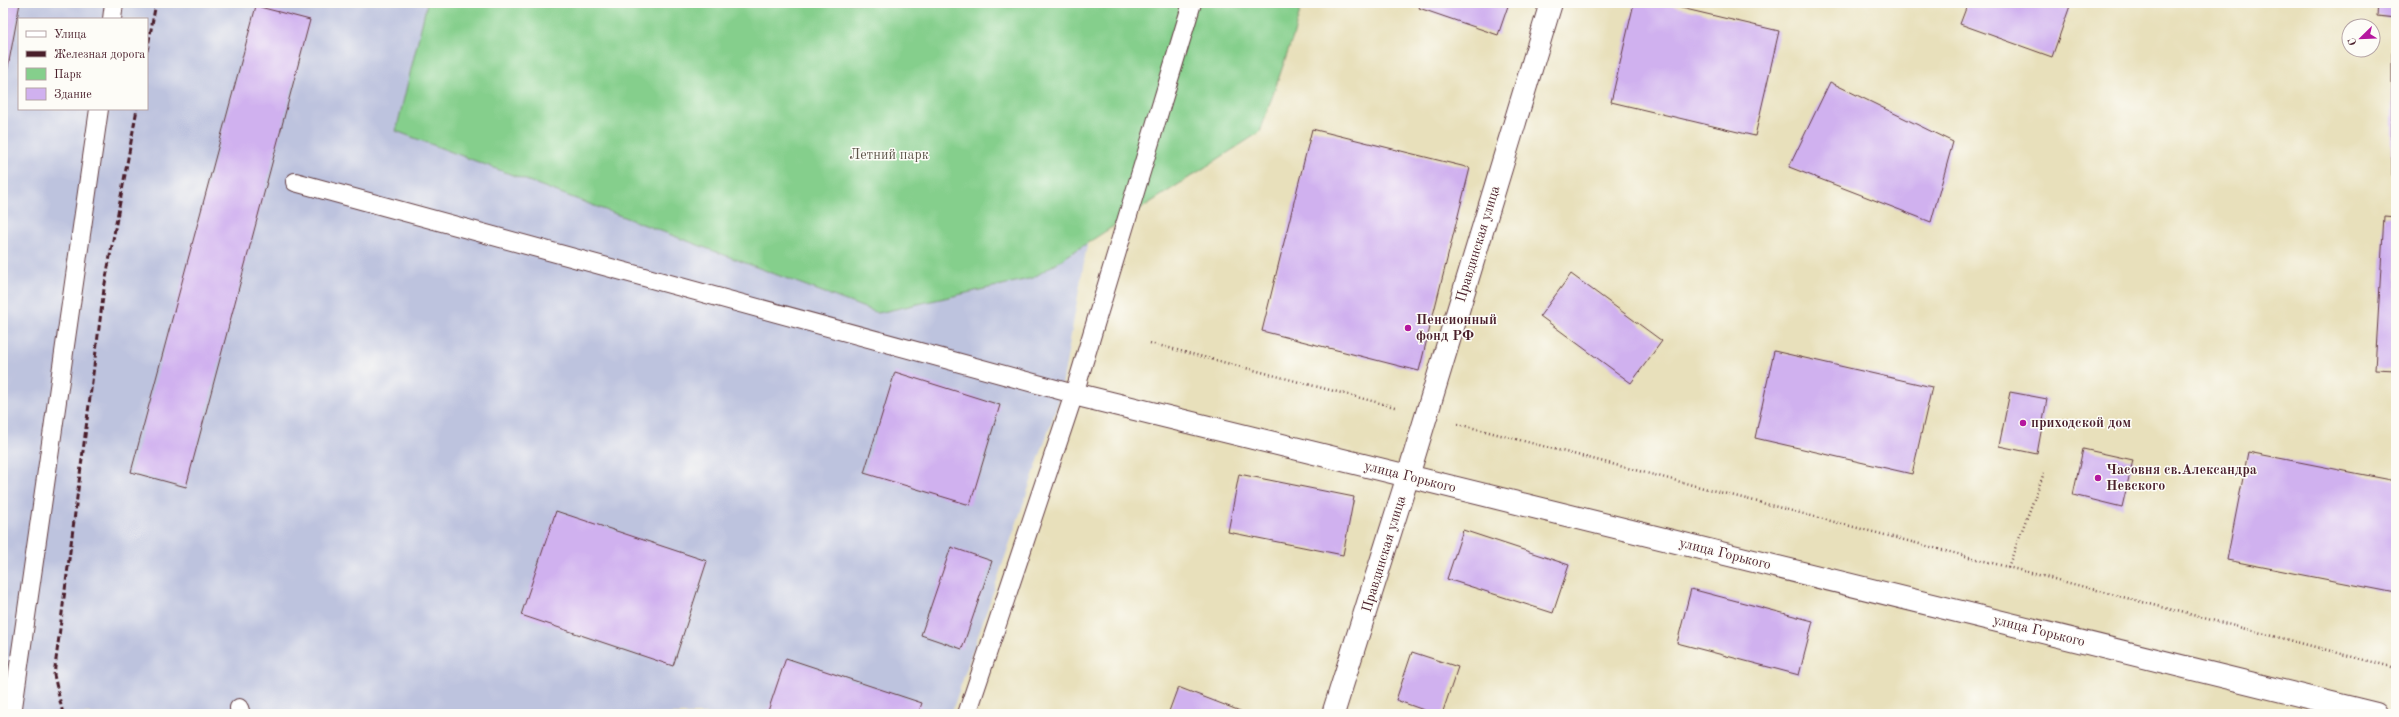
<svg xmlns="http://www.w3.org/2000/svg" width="2399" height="717" viewBox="0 0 2399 717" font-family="'Old Standard TT',serif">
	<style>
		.industrial { fill: #bdc3de; fill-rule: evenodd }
		.green { fill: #85cf8c; stroke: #68775c }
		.building { fill: #d0b1ef }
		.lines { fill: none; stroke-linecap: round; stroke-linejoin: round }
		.service-casing { stroke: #623c41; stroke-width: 20 }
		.minor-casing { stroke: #623c41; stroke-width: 24 }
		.path { stroke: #623c41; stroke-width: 2.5; stroke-dasharray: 1 3; stroke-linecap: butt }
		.service { stroke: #fff; stroke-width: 18 }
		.minor { stroke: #fff; stroke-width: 22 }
		.rail { stroke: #4a1f2b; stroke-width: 3; stroke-dasharray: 6 3; stroke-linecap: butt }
		.poi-dot { fill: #b5179e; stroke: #fdfcf7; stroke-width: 1.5 }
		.labels { text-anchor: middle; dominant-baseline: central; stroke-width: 3; stroke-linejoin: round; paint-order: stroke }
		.park-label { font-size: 14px; fill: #5c5448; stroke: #fdfcf7 }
		.street-label { font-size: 14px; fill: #4a1f2b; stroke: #fdfcf7 }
		.poi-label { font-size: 14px; font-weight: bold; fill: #4a1f2b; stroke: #fdfcf7; text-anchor: start }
	</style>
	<rect width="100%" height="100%" fill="#fdfcf7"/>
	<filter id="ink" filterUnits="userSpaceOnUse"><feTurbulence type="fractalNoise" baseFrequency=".025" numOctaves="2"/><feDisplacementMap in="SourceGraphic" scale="8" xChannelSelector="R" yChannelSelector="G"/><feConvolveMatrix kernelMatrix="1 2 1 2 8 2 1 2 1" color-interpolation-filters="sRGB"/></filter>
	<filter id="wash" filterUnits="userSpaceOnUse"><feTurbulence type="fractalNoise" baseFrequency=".012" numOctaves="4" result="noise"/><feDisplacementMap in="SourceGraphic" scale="16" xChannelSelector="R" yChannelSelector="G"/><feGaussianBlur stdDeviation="0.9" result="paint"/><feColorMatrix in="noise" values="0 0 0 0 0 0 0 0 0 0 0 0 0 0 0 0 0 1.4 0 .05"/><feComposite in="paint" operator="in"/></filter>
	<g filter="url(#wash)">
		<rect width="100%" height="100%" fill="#e8e0bb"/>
		<path class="industrial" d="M3,3H1130L1060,397L951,714H3ZM19,19H147V109H19Z"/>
		<polygon class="green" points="427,3 1302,3 1293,37 1260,132 1033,278 878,313 396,131"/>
		<g id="blocks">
			<g class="building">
				<polygon points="3,3 20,3 4,88 3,88"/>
				<polygon points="1421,3 1509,3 1498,35 1419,8"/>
				<polygon points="1634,3 1660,3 1779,31 1755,136 1611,102"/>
				<polygon points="1968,3 2071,3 2052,57 1960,24"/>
				<polygon points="2378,3 2396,3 2396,18 2377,16"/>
				<polygon points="256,6 310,20 186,487 131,472"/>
				<rect x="2392" y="53" width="4" height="122"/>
				<polygon points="1830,82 1953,142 1931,222 1789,167"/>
				<polygon points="1312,129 1470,168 1419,371 1262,331"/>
				<polygon points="2384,216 2396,217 2396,370 2375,369"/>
				<polygon points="1571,274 1662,341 1631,383 1540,316"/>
				<polygon points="1774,351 1932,387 1912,474 1755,438"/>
				<polygon points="895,372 1000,405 970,505 864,473"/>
				<polygon points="2010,392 2047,399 2037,454 1999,446"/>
				<polygon points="2083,449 2133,460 2122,507 2073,495"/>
				<polygon points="2248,452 2396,481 2396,593 2227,560"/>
				<polygon points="1239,474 1354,497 1343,555 1228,532"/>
				<polygon points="556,511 707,561 673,666 521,615"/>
				<polygon points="1463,530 1569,565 1553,613 1447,579"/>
				<polygon points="951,547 992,561 962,649 921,635"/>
				<polygon points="1691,589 1813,621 1799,675 1677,643"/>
				<polygon points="1412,652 1458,667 1442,714 1435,714 1396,700"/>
				<polygon points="786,658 922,703 918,714 767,714"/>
				<polygon points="1178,687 1248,714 1168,714"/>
			</g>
		</g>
	</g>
	<g filter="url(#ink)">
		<use href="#blocks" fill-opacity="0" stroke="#623c41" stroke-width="1"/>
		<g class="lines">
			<g class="service-casing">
				<g id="service">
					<polyline points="112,19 114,3"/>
					<polyline points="295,182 1074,394"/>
					<polyline points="239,708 241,714"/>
					<polyline points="12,714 99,109"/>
					<polyline points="967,714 1074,394 1192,3"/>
				</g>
			</g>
			<g class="minor-casing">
				<g id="minor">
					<polyline points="1074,394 2376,714"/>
					<polyline points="1333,714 1408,476 1551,3"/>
				</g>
			</g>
			<g class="path">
				<polyline points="1150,343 1395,407"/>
				<polyline points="1458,424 2396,668"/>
				<polyline points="2008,567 2044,473"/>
			</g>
			<use href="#service" class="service"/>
			<use href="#minor" class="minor"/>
			<g class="rail">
				<polyline points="147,51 156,3"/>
				<polyline points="63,714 54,675 104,289 137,109"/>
			</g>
		</g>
	</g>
	<g class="poi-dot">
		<circle cx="1408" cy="328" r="4"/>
		<circle cx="2023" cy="423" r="4"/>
		<circle cx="2098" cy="478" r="4"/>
	</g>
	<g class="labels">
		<g class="park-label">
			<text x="889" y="155">Летний парк</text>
		</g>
		<g class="street-label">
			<text transform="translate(1478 244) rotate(-73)">Правдинская улица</text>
			<text transform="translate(1410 477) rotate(14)">улица Горького</text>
			<text transform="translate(1384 554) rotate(-73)">Правдинская улица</text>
			<text transform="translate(1725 554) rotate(14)">улица Горького</text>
			<text transform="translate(2039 631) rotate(14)">улица Горького</text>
		</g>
		<g class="poi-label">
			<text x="1416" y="320">Пенсионный<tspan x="1416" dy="16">фонд РФ</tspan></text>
			<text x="2031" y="423">приходской дом</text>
			<text x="2106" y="470">Часовня св.Александра<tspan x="2106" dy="16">Невского</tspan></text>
		</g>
	</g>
	<rect width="2399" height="717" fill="none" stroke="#fdfcf7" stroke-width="16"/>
	<rect x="18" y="18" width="130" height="92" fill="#fdfcf7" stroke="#b5a4a5"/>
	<rect x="26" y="31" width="20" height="6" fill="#ffffff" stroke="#b5a4a5"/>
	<text x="54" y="38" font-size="12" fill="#4a1f2b">Улица</text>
	<rect x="26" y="51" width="20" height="6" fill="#4a1f2b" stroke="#b5a4a5"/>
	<text x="54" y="58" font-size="12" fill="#4a1f2b">Железная дорога</text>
	<rect x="26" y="68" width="20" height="12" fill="#85cf8c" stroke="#b5a4a5"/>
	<text x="54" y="78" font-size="12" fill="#4a1f2b">Парк</text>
	<rect x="26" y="88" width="20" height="12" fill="#d0b1ef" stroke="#b5a4a5"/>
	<text x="54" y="98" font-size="12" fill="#4a1f2b">Здание</text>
	<g transform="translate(2361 38) rotate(247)"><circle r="19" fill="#fdfcf7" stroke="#b5a4a5"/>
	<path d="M0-3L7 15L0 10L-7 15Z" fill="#b5179e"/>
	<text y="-6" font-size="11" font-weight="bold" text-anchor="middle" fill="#4a1f2b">С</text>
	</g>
</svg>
